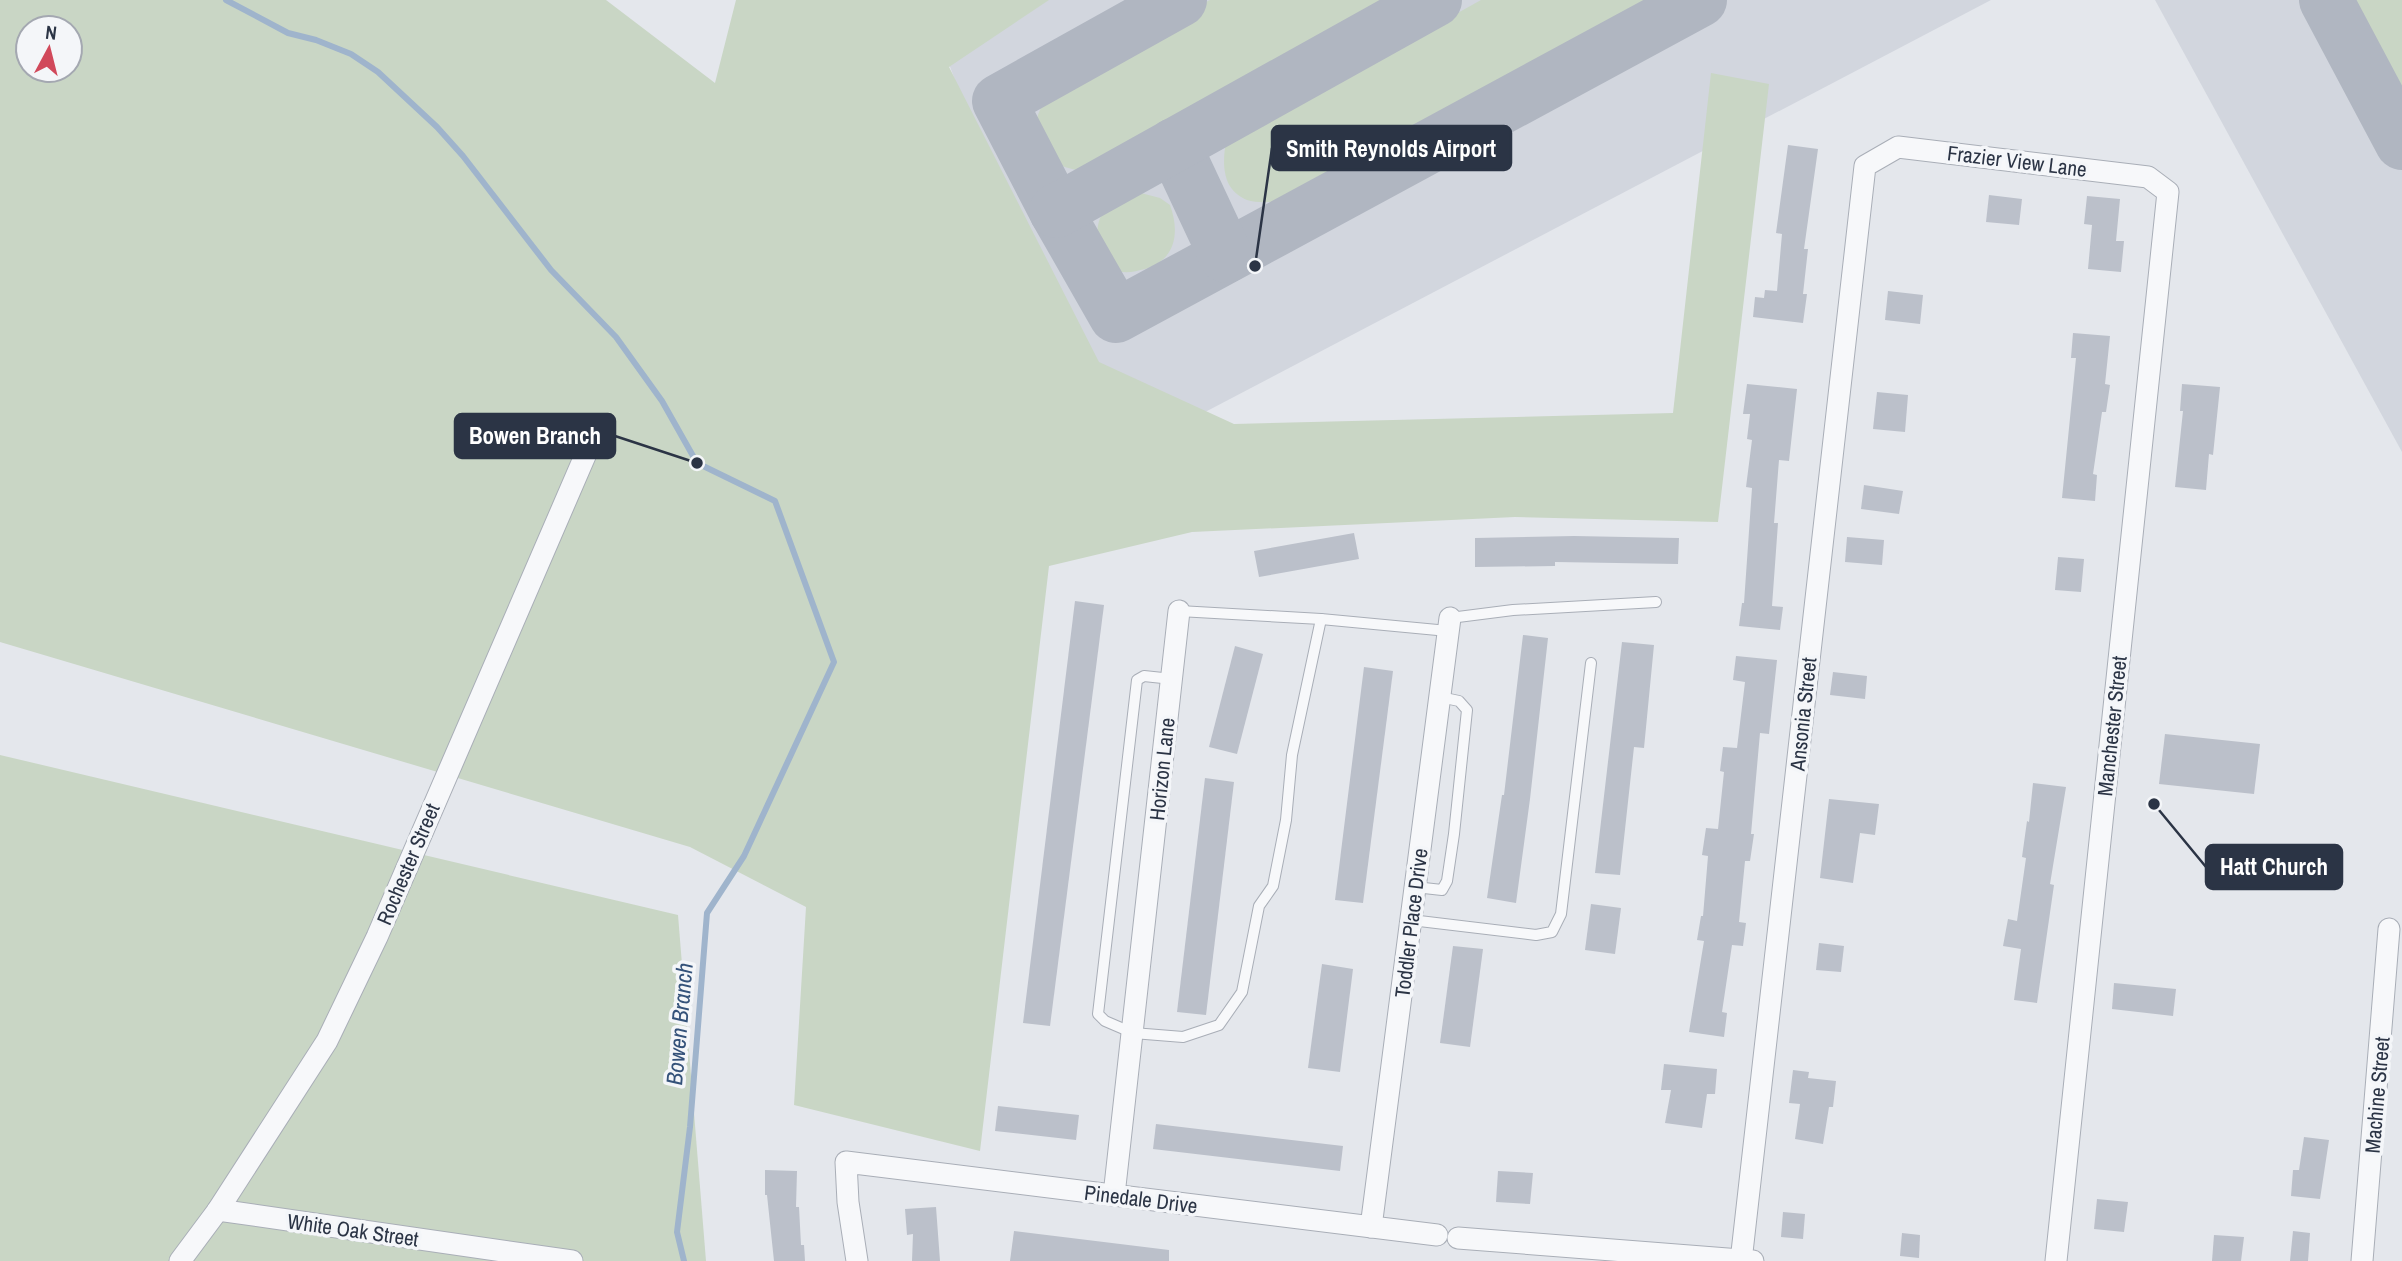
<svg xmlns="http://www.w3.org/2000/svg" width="2402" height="1261" viewBox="0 0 2402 1261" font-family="'Archivo Narrow',sans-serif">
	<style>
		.built { fill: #d2d6de }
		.green { fill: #c9d6c5; fill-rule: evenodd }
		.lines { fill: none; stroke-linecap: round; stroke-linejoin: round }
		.stream { stroke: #9fb4cc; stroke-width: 6 }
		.taxiway { stroke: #b0b6c1; stroke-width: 54 }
		.building { fill: #bbc0ca }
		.lane-casing { stroke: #a9aeb7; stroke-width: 12 }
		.street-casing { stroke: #a9aeb7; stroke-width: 23 }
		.lane { stroke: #f7f8fa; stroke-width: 10 }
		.street { stroke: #f7f8fa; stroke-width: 21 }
		.labels { text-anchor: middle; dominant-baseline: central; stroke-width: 7; stroke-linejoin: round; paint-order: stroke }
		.street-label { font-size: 21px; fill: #2b3445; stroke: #f4f6f9 }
		.water-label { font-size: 23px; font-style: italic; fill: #34527a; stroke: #f4f6f9 }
		.leader { fill: none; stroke: #2b3445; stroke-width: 2.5 }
		.callout-dot { fill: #2b3445; stroke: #f4f6f9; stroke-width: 2.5 }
		.callout { fill: #2b3445; stroke: #2b3445; stroke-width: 2.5 }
		.callout-label { font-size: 23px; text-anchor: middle; font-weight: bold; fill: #fff }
	</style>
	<rect width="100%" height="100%" fill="#e4e7ec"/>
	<g class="built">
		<polygon points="948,0 1991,0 1102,466 936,30"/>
		<polygon points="2155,0 2402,0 2402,452"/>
	</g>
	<g class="green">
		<path d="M0,0H606L715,83L736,0H1049L949,67L1099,362L1234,424L1673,413L1711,73L1769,84L1718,522L1515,517L1192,532L1049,566L980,1151L794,1105L806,907L690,847L0,642ZM28,28H70V70H28Z"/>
		<path d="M1210,0H1412L1091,172C1068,169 1047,166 1039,142C1036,132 1035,120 1040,110C1057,71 1170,21 1210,0Z"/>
		<path d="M1481,0H1649L1275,202C1267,202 1255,203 1247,200C1222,190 1222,164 1226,142Z"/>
		<polygon points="2349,0 2402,0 2402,98"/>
		<path d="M1137,192L1160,198L1170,205C1180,232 1176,260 1145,269C1136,271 1127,274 1118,271C1094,260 1091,223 1108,205C1116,197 1126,195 1137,192Z"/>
		<polygon points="0,755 678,915 706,1261 0,1261"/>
	</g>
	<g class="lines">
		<polyline class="stream" points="226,0 288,33 316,40 351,54 378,72 437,127 463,156 551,270 616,337 662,401 697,463 775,501 834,662 744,856 707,913 690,1127 677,1232 684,1261"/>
		<g class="taxiway">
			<polyline points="1180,0 999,101 1056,211 1116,316 1700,0"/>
			<polyline points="2326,0 2402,143"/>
			<polyline points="1174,145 1226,256"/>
			<polyline points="1056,211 1435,0"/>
		</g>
	</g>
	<g class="building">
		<polygon points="1788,145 1818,149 1804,249 1808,249 1803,294 1807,294 1803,323 1753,317 1755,297 1764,298 1765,290 1777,291 1782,234 1776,233"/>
		<polygon points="1989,195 2022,199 2019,225 1986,222"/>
		<polygon points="2087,196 2120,199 2116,241 2124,241 2121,272 2088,269 2092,225 2084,224"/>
		<polygon points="1888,291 1923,295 1920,324 1885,320"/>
		<polygon points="2073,333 2110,336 2105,384 2110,385 2106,412 2102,412 2093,474 2097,475 2095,501 2062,498 2076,358 2071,358"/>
		<polygon points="1747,384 1797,389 1789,461 1779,460 1774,523 1778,523 1772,606 1783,607 1780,630 1739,626 1742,603 1744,603 1752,488 1746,487 1752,440 1747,439 1750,414 1743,414"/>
		<polygon points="2182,384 2220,387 2213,455 2209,454 2206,490 2175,487 2183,411 2180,411"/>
		<polygon points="1877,392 1908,395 1905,432 1873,429"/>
		<polygon points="1864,485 1903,491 1899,514 1861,509"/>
		<polygon points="1354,533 1359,559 1259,577 1254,551"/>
		<polygon points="1574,536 1679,538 1678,564 1555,562 1555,566 1475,567 1475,538"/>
		<polygon points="1847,537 1884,540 1882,565 1845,562"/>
		<polygon points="2058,557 2084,559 2081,592 2055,590"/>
		<polygon points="1075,601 1104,605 1050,1026 1023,1023"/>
		<polygon points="1523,635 1548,638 1530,799 1516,903 1487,898 1502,795 1504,795"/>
		<polygon points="1622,642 1654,645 1644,748 1634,747 1620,875 1595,873"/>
		<polygon points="1235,646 1263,654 1237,754 1209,747"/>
		<polygon points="1736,656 1777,660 1769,734 1760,733 1751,834 1754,834 1750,861 1745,861 1739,922 1746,923 1743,946 1732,945 1722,1012 1727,1013 1724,1037 1689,1032 1704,941 1697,940 1701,916 1703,916 1708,856 1702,855 1706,828 1718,829 1724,772 1720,771 1723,747 1737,748 1745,682 1733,680"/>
		<polygon points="1364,667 1393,671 1363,903 1335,900"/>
		<polygon points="1833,672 1867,676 1865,699 1830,695"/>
		<polygon points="2165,734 2260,744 2254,794 2159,784"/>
		<polygon points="1205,778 1234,782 1206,1015 1177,1012"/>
		<polygon points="2033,783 2066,787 2050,884 2054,885 2037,1003 2014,1000 2021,949 2003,946 2008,919 2017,921 2026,858 2022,857 2027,821 2029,822"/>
		<polygon points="1829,799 1879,804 1875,835 1860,833 1853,883 1820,878"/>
		<polygon points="1591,904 1621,908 1615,954 1585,950"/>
		<polygon points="1819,943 1844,946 1841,972 1816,970"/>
		<polygon points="1453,946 1483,949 1470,1047 1440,1043"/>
		<polygon points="1322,964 1353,969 1340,1072 1308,1068"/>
		<polygon points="2114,983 2176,989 2173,1016 2112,1009"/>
		<polygon points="1664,1064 1717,1069 1715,1094 1707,1094 1702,1128 1665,1123 1671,1090 1661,1090"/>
		<polygon points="1793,1070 1809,1072 1808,1078 1836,1081 1833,1107 1829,1107 1823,1144 1795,1139 1800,1104 1789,1103"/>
		<polygon points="998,1106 1079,1115 1076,1140 995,1131"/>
		<polygon points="1156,1124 1343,1146 1340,1171 1153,1149"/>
		<polygon points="2304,1137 2329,1140 2320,1199 2291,1196 2293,1170 2299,1170"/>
		<polygon points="765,1170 797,1171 796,1207 799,1207 801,1245 804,1245 805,1261 774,1261 767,1195 765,1195"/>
		<polygon points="1498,1171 1533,1173 1530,1204 1496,1202"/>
		<polygon points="2097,1199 2128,1202 2124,1232 2094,1229"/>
		<polygon points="936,1207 940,1261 912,1261 913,1234 907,1235 905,1209"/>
		<polygon points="1783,1212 1805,1214 1803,1239 1781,1237"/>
		<polygon points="1014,1231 1169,1250 1169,1261 1010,1261"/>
		<polygon points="2293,1231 2310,1233 2308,1261 2290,1261"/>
		<polygon points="1902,1233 1920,1235 1919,1258 1900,1256"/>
		<polygon points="2214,1235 2244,1237 2241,1261 2212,1261"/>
	</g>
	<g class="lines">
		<g class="lane-casing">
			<g id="lane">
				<polyline points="1179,611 1321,619 1448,631"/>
				<polyline points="1450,618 1513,610 1656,602"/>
				<polyline points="1172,679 1144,676 1137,680 1098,1014 1105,1021 1133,1033 1183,1037 1219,1025 1242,992 1259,906 1273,886 1286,820 1292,755 1321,619"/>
				<polyline points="1415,887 1442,890 1447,881 1454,834 1467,710 1459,701 1440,697"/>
				<polyline points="1411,920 1536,935 1552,932 1561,914 1591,663"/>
			</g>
		</g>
		<g class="street-casing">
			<g id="street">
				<polyline points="1114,1195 1179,611"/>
				<polyline points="218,1210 572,1261"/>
				<polyline points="1371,1227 1450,618"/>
				<polyline points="1458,1238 1753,1261"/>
				<polyline points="180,1261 218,1210 327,1041 377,937 591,442"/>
				<polyline points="857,1261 848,1202 846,1162 1437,1235"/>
				<polyline points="1741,1261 1865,166 1898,147 2148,177 2168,192 2056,1261"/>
				<polyline points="2362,1261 2389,929"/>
			</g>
		</g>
		<use href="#lane" class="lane"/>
		<use href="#street" class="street"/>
	</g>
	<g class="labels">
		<g class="street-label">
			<text transform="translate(2017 161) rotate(7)">Frazier View Lane</text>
			<text transform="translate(1803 714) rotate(-84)">Ansonia Street</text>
			<text transform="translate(2112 726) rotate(-84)">Manchester Street</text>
			<text transform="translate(1162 769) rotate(-84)">Horizon Lane</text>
			<text transform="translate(408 864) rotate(-67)">Rochester Street</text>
			<text transform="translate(1411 923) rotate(-83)">Toddler Place Drive</text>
			<text transform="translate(2377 1095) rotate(-85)">Machine Street</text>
			<text transform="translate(1141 1199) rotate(7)">Pinedale Drive</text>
			<text transform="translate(353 1230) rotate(8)">White Oak Street</text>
		</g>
		<g class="water-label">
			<text transform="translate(679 1024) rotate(-85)">Bowen Branch</text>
		</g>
	</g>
	<path class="leader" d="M1255 266L1272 148M697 463L615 436M2154 804L2206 867"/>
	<g class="callout-dot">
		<circle cx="1255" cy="266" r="7"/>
		<circle cx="697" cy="463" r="7"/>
		<circle cx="2154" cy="804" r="7"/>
	</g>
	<g class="callout">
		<rect x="1272" y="126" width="239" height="44" rx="7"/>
		<rect x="455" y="414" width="160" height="44" rx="7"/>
		<rect x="2206" y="845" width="136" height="44" rx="7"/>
	</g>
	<g class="callout-label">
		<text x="1391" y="157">Smith Reynolds Airport</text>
		<text x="535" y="444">Bowen Branch</text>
		<text x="2274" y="875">Hatt Church</text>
	</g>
	<g transform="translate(49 49) rotate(7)"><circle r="33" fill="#f4f6f9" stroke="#a4a8b1" stroke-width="2"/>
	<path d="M0-5L12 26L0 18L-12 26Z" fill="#d1495b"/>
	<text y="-10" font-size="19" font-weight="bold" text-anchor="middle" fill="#2b3445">N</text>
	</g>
</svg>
